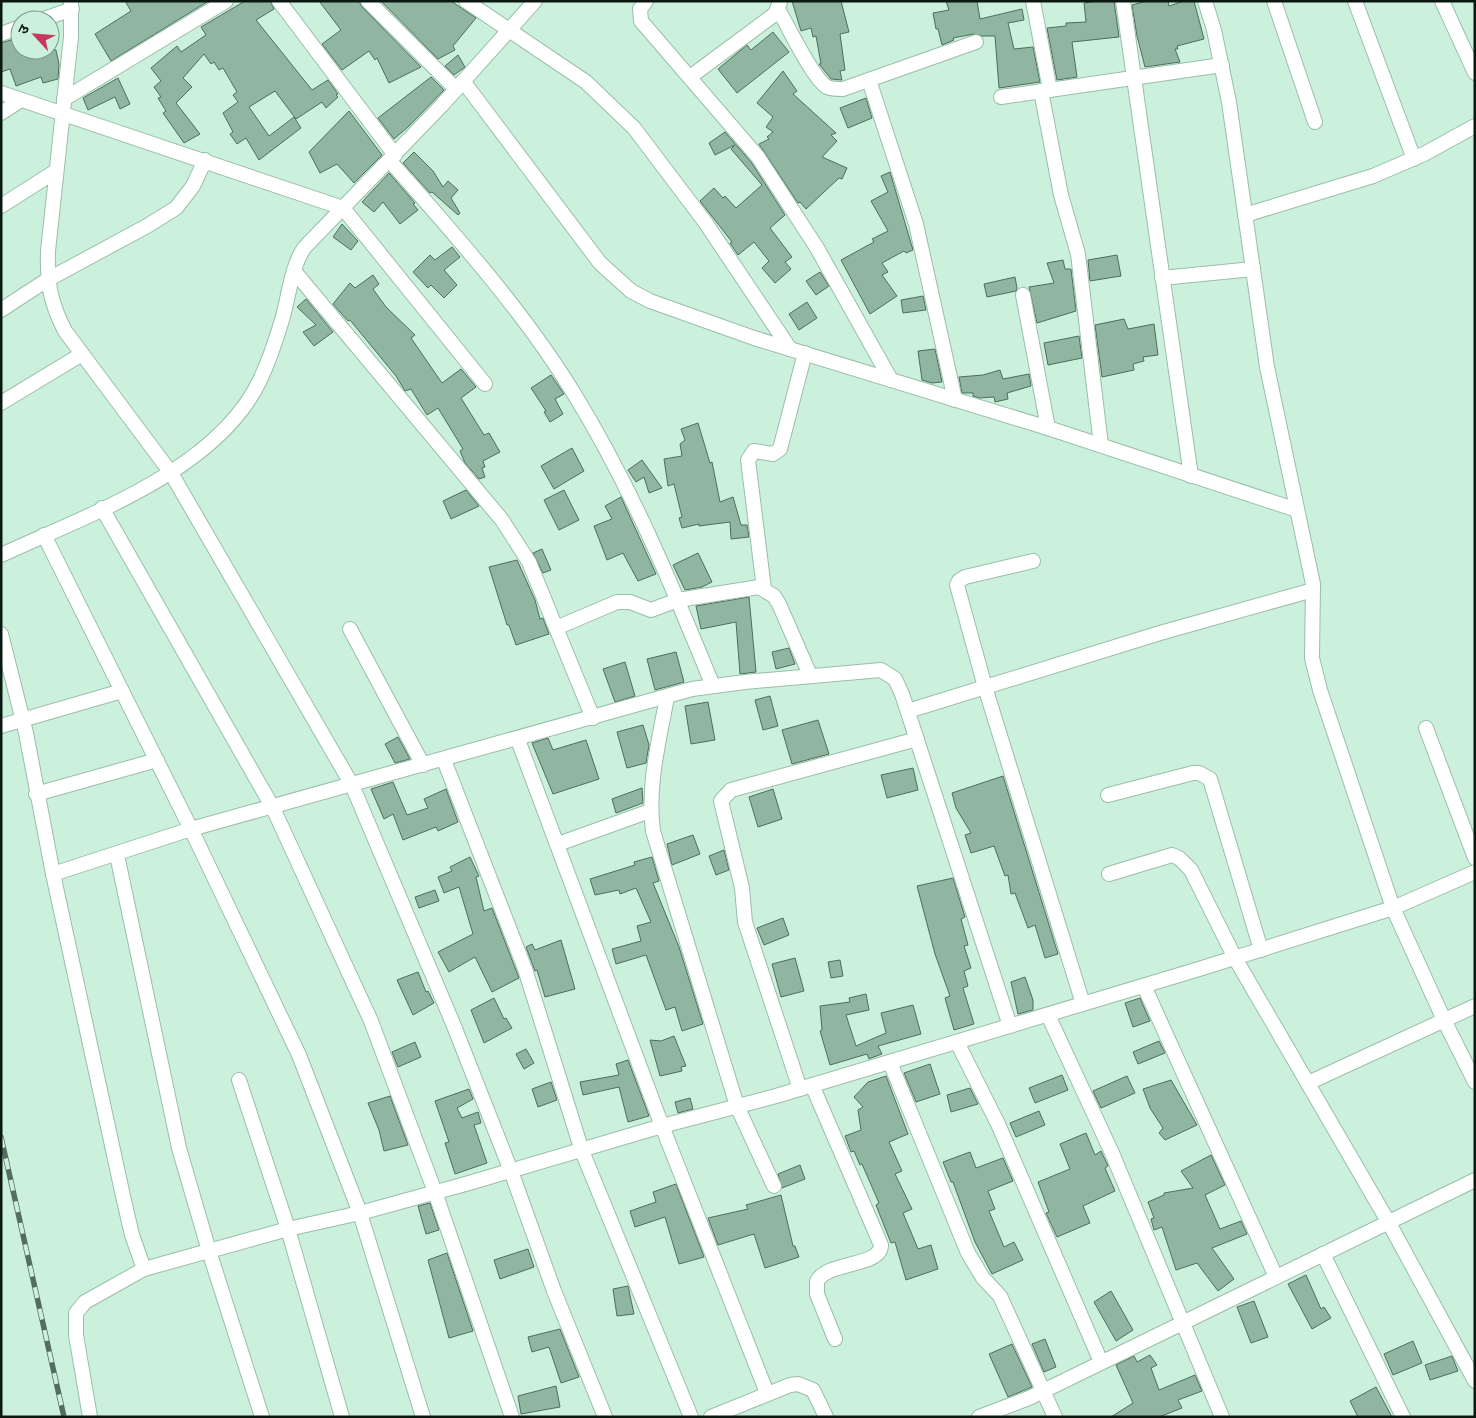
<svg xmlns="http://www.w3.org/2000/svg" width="1476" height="1418" viewBox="0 0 1476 1418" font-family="Spectral,'Noto Sans Devanagari',serif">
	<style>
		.building { fill: #90b5a1; stroke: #4c6f5c }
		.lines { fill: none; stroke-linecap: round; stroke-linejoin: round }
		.minor-casing { stroke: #99bea9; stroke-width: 16 }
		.minor { stroke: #fff; stroke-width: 14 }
		.rail-casing { stroke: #556c60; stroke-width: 5.5 }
		.rail { stroke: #cbf1dc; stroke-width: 4; stroke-dasharray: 11; stroke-linecap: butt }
	</style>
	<rect width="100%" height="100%" fill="#cbf1dc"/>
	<g class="building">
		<polygon points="125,1 207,1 207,2 111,61 95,34 131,11"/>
		<polygon points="245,1 270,1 274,9 256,20 312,90 328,80 338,94 336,95 338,97 326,108 322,102 296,119 275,91 249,107 269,136 294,117 301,128 259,160 246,138 237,144 230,134 233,132 223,113 238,102 233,95 237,92 223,68 219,70 214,62 211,64 204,54 183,78 192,87 176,103 200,134 184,143 163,113 166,111 158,98 161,97 154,87 161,81 151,68 177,46 181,52 206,35 201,27"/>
		<polygon points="319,1 359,1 362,7 421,67 389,83 377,58 375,60 369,51 342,70 322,44 341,30"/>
		<polygon points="381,1 451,1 476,18 453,46 455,50 438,59"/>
		<polygon points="792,1 841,1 849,32 840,34 845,70 840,71 842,80 831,79 819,64 821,64 816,36 813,37 811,28 801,31"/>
		<polygon points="946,1 977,1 980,19 1022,9 1024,20 1008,23 1014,49 1033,47 1040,82 999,88 995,36 982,36 974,34 953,38 954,40 942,45 938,29 936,29 933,13 949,10"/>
		<polygon points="1099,1 1114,1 1119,37 1072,42 1077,77 1057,80 1047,28 1066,26 1066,23 1086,22 1084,3"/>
		<polygon points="1147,1 1168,1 1169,6 1184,1 1194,1 1204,39 1177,46 1178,49 1175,49 1180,62 1145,67 1137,36 1132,5"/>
		<polygon points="773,32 789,52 737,93 718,69 747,45 751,50"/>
		<polygon points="14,39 18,50 56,50 59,64 58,79 43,83 41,77 16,86 10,69 1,72 1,43"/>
		<polygon points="458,55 465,67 454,75 445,66"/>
		<polygon points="783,71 797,91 793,94 836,133 831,135 837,141 822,157 847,168 842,179 839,178 806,209 800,202 798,203 759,144 769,139 767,137 773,132 766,127 773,117 757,103"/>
		<polygon points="431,77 444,90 409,126 394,139 378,118"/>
		<polygon points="118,78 130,104 120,109 115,97 88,110 83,98"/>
		<polygon points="866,98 872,118 848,128 840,108"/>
		<polygon points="349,111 382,155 354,183 337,164 320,173 309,152"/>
		<polygon points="725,132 751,162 785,215 770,228 792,257 785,262 791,269 775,283 762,268 769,261 754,242 738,255 730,243 732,242 700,201 714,188 723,198 725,196 736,208 762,185 731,149 735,145 715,155 709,143"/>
		<polygon points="414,152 433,171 443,187 448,181 458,190 451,198 460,213 458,215 432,192 430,193 403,163"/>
		<polygon points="890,172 913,250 906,253 904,251 882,263 888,272 882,275 897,296 870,314 841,260 874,242 872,239 888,231 871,201 888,192 881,176"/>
		<polygon points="389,173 415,203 413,204 418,210 400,224 383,202 374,212 362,202"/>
		<polygon points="342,224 358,241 351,250 333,237"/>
		<polygon points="452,247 460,257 444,270 457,285 444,298 431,285 428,288 413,272 430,255 435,260"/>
		<polygon points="1117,255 1121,276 1090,281 1088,260"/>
		<polygon points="1063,260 1065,269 1071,269 1076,311 1037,323 1029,287 1054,283 1047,263"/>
		<polygon points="820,272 829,286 816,295 806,281"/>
		<polygon points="373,275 379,284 373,289 386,307 415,335 411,338 442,383 461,369 476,387 461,398 484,435 489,433 500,452 483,461 485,467 482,468 485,477 479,479 465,463 460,451 463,449 438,408 427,415 411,389 405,391 396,376 350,320 348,321 333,304 350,283 355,288"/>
		<polygon points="1015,277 1017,288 1016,291 987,297 984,284"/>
		<polygon points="923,296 926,310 903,313 901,300"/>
		<polygon points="306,299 333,332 314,346 303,332 316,325 297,307"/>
		<polygon points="807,302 817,318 799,330 789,314"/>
		<polygon points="1124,319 1128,329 1154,324 1158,355 1143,357 1144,361 1133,364 1134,370 1102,377 1095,325"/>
		<polygon points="1079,336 1082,358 1048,365 1044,343"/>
		<polygon points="935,349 942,382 932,383 922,380 918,351"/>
		<polygon points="1000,370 1003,379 1029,374 1031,386 1007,393 1008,399 995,402 994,397 980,398 973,396 973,393 962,393 959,377 983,375"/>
		<polygon points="551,375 564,394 555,399 563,414 550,422 544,412 546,411 531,388"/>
		<polygon points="698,423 710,463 712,462 720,502 733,497 741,525 747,525 749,537 731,539 730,522 699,526 699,524 682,528 679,518 682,517 674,484 668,486 664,459 682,456 680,444 685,440 681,429"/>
		<polygon points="572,448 584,471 554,489 541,466"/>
		<polygon points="642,460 662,488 649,493 644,477 636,482 628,470"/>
		<polygon points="466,490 479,506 451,519 443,501"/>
		<polygon points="564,490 579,520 559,530 544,500"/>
		<polygon points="621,497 656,574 638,581 623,553 607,560 594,526 612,519 605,506"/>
		<polygon points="542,549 551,570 543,573 533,553"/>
		<polygon points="698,553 712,582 702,587 685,590 673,565"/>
		<polygon points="517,560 535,600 540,619 543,618 549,634 516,645 509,625 507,625 489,567"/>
		<polygon points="749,597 756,672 740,674 736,622 701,629 696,606"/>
		<polygon points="789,648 795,664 776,669 772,652"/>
		<polygon points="676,652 684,682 655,690 647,659"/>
		<polygon points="625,662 635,696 615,702 603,669"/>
		<polygon points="770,696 778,726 763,730 755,700"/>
		<polygon points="708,702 715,740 691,744 685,706"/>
		<polygon points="818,720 829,754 792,764 782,730"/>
		<polygon points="643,725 649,745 646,763 627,768 617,732"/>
		<polygon points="398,737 410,759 395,763 385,744"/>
		<polygon points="548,738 553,750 586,740 599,779 553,794 532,743"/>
		<polygon points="913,768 918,790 887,798 881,775"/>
		<polygon points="1003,776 1058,954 1045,958 1035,925 1028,928 1015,893 1011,894 1008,875 1005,876 994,846 971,853 965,835 971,833 956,808 952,793"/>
		<polygon points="393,782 407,815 428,808 424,799 446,789 458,822 438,831 436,827 403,840 393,814 384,819 371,789"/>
		<polygon points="642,788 643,803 616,813 612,799"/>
		<polygon points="773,789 782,819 758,827 749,797"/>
		<polygon points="693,835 700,854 672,865 667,844"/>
		<polygon points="724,850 729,870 716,875 709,856"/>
		<polygon points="470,857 479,876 476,877 484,911 492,908 519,978 492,992 475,957 449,972 438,952 473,934 459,887 444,893 438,877 452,871 450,867"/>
		<polygon points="652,857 659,881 653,883 679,947 703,1024 682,1031 675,1007 666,1010 646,955 616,964 612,949 641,941 637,926 651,922 636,888 620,894 619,890 595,895 590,879 635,865 634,862"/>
		<polygon points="953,878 965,917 961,919 968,945 964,946 971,968 964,971 968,986 963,988 974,1024 954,1030 945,998 950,996 935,954 917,886"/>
		<polygon points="435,890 439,901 419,908 415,897"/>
		<polygon points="783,918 789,935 764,945 757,928"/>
		<polygon points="561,940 575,989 545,997 537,970 535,971 526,947 532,944 535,950"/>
		<polygon points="795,958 804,991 781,997 772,964"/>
		<polygon points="840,960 843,976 831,978 828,962"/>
		<polygon points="418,972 426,992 428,991 434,1003 413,1015 397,980"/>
		<polygon points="1025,977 1033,1000 1033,1010 1018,1014 1011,982"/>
		<polygon points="866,994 869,1010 846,1015 856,1046 886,1033 881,1013 913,1005 921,1034 878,1046 882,1054 871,1058 869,1059 867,1054 830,1065 820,1031 822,1030 820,1006 850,1002 849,998"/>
		<polygon points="494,998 504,1019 506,1018 512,1028 484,1043 471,1010"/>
		<polygon points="1140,998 1150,1021 1133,1027 1125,1003"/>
		<polygon points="674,1036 686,1066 681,1067 682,1071 660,1076 650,1040 661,1041"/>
		<polygon points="1159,1041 1165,1053 1138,1064 1133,1052"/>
		<polygon points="415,1042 421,1057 398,1067 392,1052"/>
		<polygon points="526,1049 534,1063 524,1069 516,1054"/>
		<polygon points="628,1060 649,1116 628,1122 619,1087 583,1095 580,1082 619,1075 616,1064"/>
		<polygon points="930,1064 940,1094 916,1102 904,1073"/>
		<polygon points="1062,1075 1068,1090 1035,1103 1029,1088"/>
		<polygon points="886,1076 908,1134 889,1142 902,1171 895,1174 912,1209 903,1213 918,1249 931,1245 938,1269 906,1280 895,1242 891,1243 876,1205 879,1203 862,1164 860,1165 854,1151 851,1152 845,1136 861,1130 858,1110 863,1107 854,1097 868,1082"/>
		<polygon points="1127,1076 1135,1093 1101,1108 1093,1091"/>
		<polygon points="1171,1080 1197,1125 1165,1140 1159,1133 1163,1128 1150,1108 1143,1089"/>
		<polygon points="551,1082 557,1100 538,1107 532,1089"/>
		<polygon points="970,1088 978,1104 951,1112 947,1095"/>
		<polygon points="469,1089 473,1099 457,1108 462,1118 478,1112 481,1123 474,1125 487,1163 455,1174 445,1143 449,1142 435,1101"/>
		<polygon points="390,1096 408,1145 384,1151 379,1130 368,1103"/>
		<polygon points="690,1098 693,1109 678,1113 675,1102"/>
		<polygon points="1039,1111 1045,1125 1016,1137 1010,1123"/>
		<polygon points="1086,1133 1095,1155 1101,1151 1108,1166 1105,1168 1115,1191 1083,1206 1090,1223 1057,1237 1046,1213 1049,1212 1038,1182 1070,1169 1060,1144"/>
		<polygon points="970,1152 976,1168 1003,1158 1013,1181 988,1191 995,1209 989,1211 1004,1247 1014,1242 1023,1260 992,1274 975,1242 953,1182 951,1182 943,1162"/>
		<polygon points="1211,1155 1225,1185 1205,1195 1220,1229 1241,1221 1247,1234 1212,1248 1234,1279 1218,1291 1197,1263 1176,1270 1162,1227 1154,1230 1151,1219 1154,1218 1148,1202 1164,1195 1164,1193 1193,1188 1181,1171"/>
		<polygon points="800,1165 805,1179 782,1188 778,1174"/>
		<polygon points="676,1184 704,1257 679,1264 665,1217 635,1227 630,1211 656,1202 653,1192"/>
		<polygon points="781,1195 793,1246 795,1246 799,1257 765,1268 754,1234 718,1245 708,1218 748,1209 746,1205"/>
		<polygon points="430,1203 439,1230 426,1234 418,1206"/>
		<polygon points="528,1249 534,1267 500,1279 494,1260"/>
		<polygon points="447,1253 473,1331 449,1338 428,1260"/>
		<polygon points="1306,1275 1321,1309 1324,1307 1331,1318 1312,1329 1288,1284"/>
		<polygon points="628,1286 634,1314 617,1316 613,1289"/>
		<polygon points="1111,1291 1133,1330 1116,1341 1094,1302"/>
		<polygon points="1254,1301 1268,1337 1251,1343 1237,1307"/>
		<polygon points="560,1329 579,1377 561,1383 549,1347 532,1352 528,1337"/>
		<polygon points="1045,1339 1056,1367 1044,1372 1032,1344"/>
		<polygon points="1413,1341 1422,1363 1393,1375 1384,1354"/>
		<polygon points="1012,1344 1032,1387 1008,1397 989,1354"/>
		<polygon points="1150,1355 1157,1365 1151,1368 1159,1390 1195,1375 1202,1391 1178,1400 1182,1408 1159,1417 1111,1417 1133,1403 1116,1365 1134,1356 1137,1362"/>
		<polygon points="1452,1356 1458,1371 1430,1380 1425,1365"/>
		<polygon points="556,1386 560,1407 521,1414 518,1396"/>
		<polygon points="1376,1387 1392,1417 1358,1417 1350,1401"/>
	</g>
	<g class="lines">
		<g class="minor-casing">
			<g id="minor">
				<path d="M71,1V37L48,251C47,283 50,302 65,331L171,473L352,785L454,1026L511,1171L554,1291L605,1417"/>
				<polyline points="279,1 395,155"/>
				<polyline points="368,1 456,89"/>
				<polyline points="466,1 586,82 634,128 705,222 790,349"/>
				<polyline points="646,1 640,9 641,21 758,157 817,248 891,380"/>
				<polyline points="1033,1 1050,90"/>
				<polyline points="1123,1 1191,476"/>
				<polyline points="1205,1 1214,30 1229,102 1267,367 1313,584 1312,658 1320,690 1393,908 1444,1020 1475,1082"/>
				<polyline points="1274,1 1315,122"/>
				<polyline points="1355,1 1414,159"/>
				<polyline points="1442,1 1475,73"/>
				<path d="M778,9C788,26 813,79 827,87C832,89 837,89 843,89L976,42"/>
				<polyline points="41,20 72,9"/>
				<polyline points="1,34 20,27"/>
				<polyline points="690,77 775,14 780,2"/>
				<polyline points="869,80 916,224 955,400"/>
				<polyline points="463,81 600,263 631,291 650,301 754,338 1048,428 1297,510"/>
				<polyline points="1041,91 1061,195 1078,254 1101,445"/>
				<polyline points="1,93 343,208 485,384"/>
				<polyline points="1001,97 1222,65"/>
				<polyline points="64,99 226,1"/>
				<polyline points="1,113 21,100"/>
				<path d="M390,161C454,234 522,309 573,392C632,488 671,583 713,686"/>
				<polyline points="1,206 56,171"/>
				<polyline points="1245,215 1373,176 1424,154 1475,126"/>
				<polyline points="294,271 502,520 529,562 593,718"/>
				<polyline points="1162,278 1253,269"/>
				<polyline points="1023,295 1048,428"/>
				<polyline points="1,310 47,280 147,226 176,208 193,186 205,160"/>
				<polyline points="1,403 82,354"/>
				<polyline points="102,508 273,808 371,1021 435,1192 512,1417"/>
				<polyline points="44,535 191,829 299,1055 360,1213 423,1417"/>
				<path d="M1,555C87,515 217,471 260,380C269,361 276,340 282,320C289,296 291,268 304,248L442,105L535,1"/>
				<polyline points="1033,561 965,577 959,581 957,585 985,687 1083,1004"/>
				<polyline points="764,589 748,460 754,451 773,454 780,449 805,353"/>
				<polyline points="556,628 617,602 630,602 651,610 678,600 759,587 774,596 779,604 810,675"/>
				<polyline points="350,629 423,765"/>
				<polyline points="1,634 26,733 53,874 123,1196 132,1235 144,1269"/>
				<path d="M667,697C659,741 647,786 653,831L737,1106L774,1186"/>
				<polyline points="908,711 1160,633 1313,590"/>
				<polyline points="1,726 122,691"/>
				<polyline points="1426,728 1475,858"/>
				<polyline points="518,740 662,1126 767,1393"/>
				<polyline points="444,760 525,969 582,1151 691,1417"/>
				<polyline points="36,794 157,760"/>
				<polyline points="1108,795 1193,773 1199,773 1210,779 1261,950"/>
				<polyline points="558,844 650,811"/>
				<polyline points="117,855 179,1148 209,1251 262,1417"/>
				<polyline points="53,874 191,829 692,689 745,682 881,670 895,679 902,694 1010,1026"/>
				<polyline points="1109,874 1172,855 1179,858 1191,870 1235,958 1389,1223 1475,1381"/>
				<polyline points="1144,986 1276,1277"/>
				<polyline points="1048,1015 1112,1153 1222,1417"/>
				<polyline points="957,1042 998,1124 1101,1362"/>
				<polyline points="890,1062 968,1253 983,1278 1000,1296 1055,1417"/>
				<polyline points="239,1080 288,1229 342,1417"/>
				<polyline points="1308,1083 1475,1006"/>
				<path d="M812,1085L881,1245C881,1267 828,1261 817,1281V1294L835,1339"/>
				<polyline points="800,1089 745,922 742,888 721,801 731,790 917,739"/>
				<polyline points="1323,1254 1403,1417"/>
				<polyline points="90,1417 76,1335 76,1313 85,1302 144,1269 288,1229 360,1213 469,1183 662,1126 776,1096 1199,969 1393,908 1475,872"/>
				<polyline points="711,1417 790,1385 798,1384 813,1390 826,1417"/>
				<polyline points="979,1417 1029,1398 1475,1180"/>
			</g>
		</g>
		<use href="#minor" class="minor"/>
		<g class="rail-casing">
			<polyline id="rail" points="1,1137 64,1417"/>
		</g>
		<use href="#rail" class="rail"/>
	</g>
	<rect width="1476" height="1418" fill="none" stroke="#0a1811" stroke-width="5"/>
	<g transform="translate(35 35) rotate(296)"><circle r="24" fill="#cbf1dc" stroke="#7e9a8b"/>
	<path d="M0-4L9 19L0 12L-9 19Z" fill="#c7385b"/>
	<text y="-8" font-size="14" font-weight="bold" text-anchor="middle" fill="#0a1811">उ</text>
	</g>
</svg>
